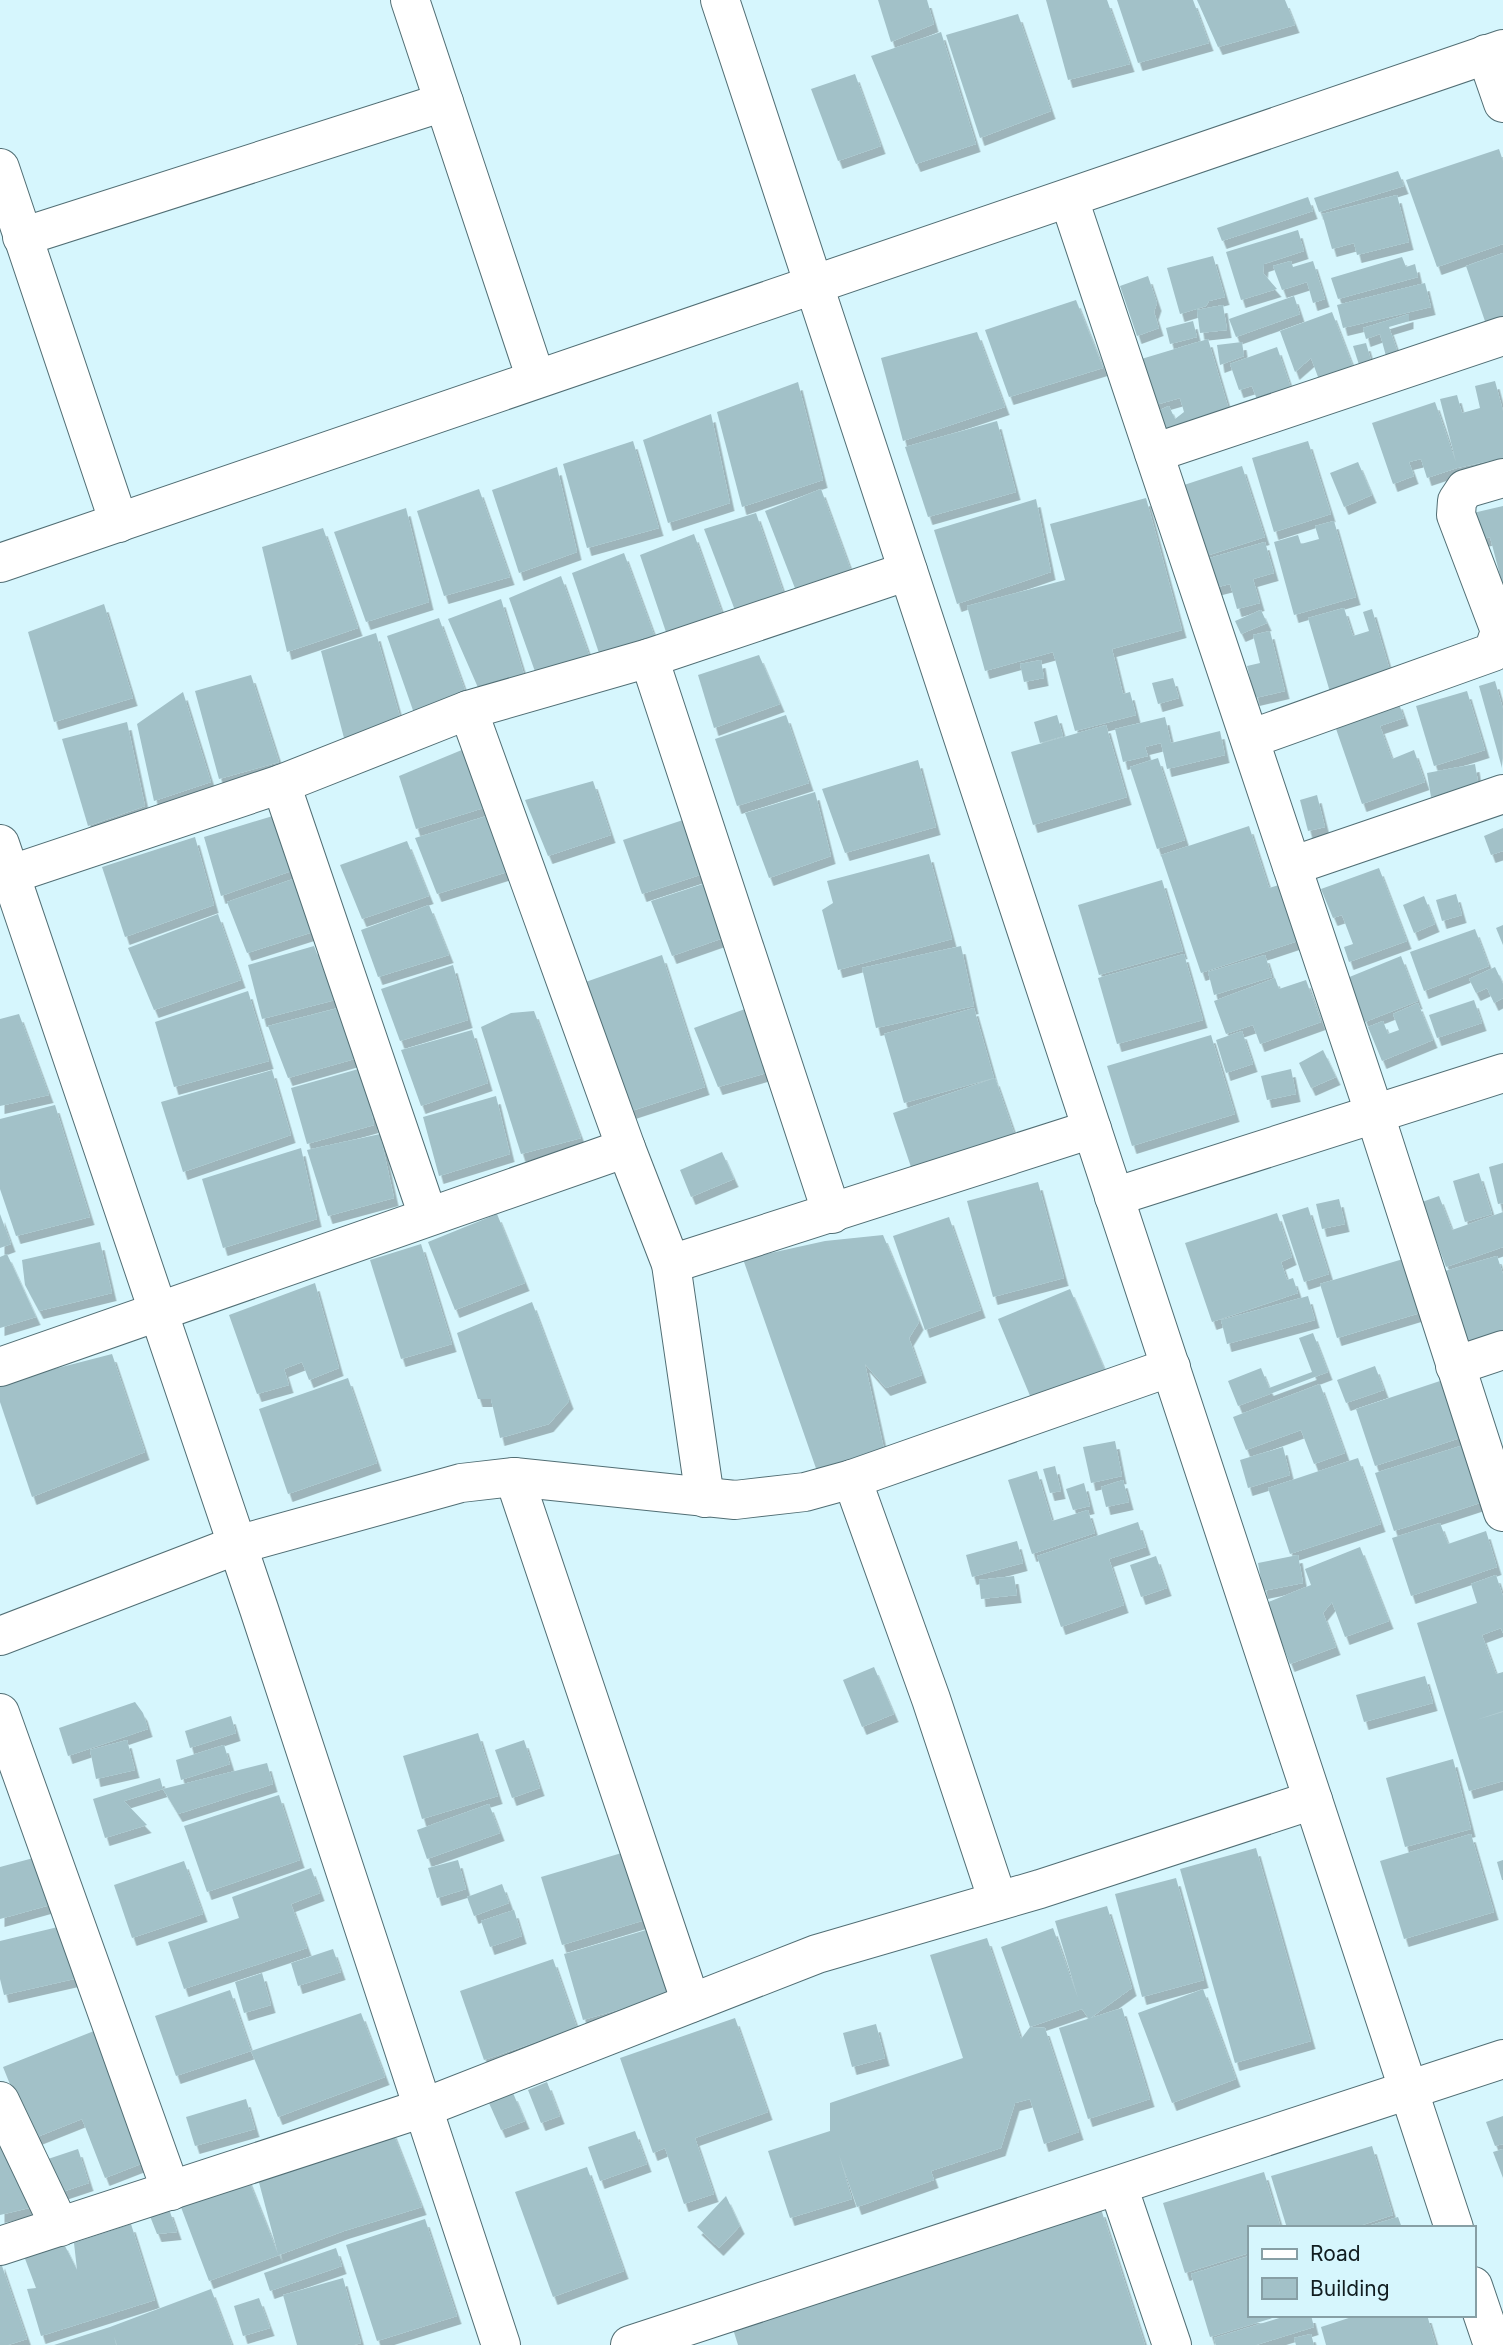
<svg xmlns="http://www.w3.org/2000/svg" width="1503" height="2345" viewBox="0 0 1503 2345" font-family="Inter,sans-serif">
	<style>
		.building { fill: #a2c1c8; filter: url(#shadow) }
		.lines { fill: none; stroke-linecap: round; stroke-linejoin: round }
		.minor-casing { stroke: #516e74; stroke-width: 40 }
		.minor { stroke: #fff; stroke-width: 38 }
	</style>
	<defs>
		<filter id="shadow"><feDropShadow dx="4.5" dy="8" stdDeviation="0" flood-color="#0004"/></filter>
	</defs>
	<rect width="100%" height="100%" fill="#d6f6fd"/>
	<g class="building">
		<polygon points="878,0 927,0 934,24 891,42"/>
		<polygon points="1046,0 1107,0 1130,64 1068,80"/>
		<polygon points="1117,0 1193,0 1209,43 1138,63"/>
		<polygon points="1197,0 1285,0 1295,25 1218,47"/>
		<polygon points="1018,14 1051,111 980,138 946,35"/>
		<polygon points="941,32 976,144 916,164 871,56"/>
		<polygon points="855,74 881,146 838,161 811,89"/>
		<polygon points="1499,149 1503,161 1503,244 1437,267 1406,180"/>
		<polygon points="1398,171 1404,186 1319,212 1314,198"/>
		<polygon points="1397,195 1409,242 1357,255 1354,243 1332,249 1322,214"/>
		<polygon points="1308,197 1313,211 1222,241 1217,228"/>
		<polygon points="1298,230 1304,251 1264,264 1263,273 1277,289 1241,300 1226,252"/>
		<polygon points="1503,253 1503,325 1488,330 1466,266"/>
		<polygon points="1213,256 1225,297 1209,301 1206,306 1180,314 1167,268"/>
		<polygon points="1402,257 1406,267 1415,264 1418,277 1338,299 1331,278"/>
		<polygon points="1291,261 1293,267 1313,261 1325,299 1313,303 1307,282 1282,290 1273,266"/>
		<polygon points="1148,276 1157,303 1154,312 1159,328 1137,336 1120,286"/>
		<polygon points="1425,283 1431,307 1343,328 1337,305"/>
		<polygon points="1294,296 1300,314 1236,337 1229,319"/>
		<polygon points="1076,300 1103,368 1009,397 985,330"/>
		<polygon points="1223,305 1227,330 1200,333 1197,310"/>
		<polygon points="1332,312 1355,372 1321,385 1311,358 1295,372 1280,331"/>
		<polygon points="1409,314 1409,321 1389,327 1398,353 1386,356 1380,334 1366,339 1363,328"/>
		<polygon points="1193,321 1197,337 1170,344 1166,328"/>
		<polygon points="977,332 1005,407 903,441 881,358"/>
		<polygon points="1208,339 1232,420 1171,438 1150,414 1169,406 1175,419 1184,412 1180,398 1152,406 1138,360"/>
		<polygon points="1242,342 1244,356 1220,365 1217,345"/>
		<polygon points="1366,343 1373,367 1361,371 1353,346"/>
		<polygon points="1277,347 1293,394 1259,405 1252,386 1239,390 1230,364"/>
		<polygon points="1495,381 1503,411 1503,458 1457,468 1427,478 1421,459 1409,462 1414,476 1393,484 1372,423 1435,402 1456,462 1440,399 1457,395 1462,413 1480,408 1475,386"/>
		<polygon points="798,382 823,480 742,507 717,412"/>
		<polygon points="711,414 730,503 668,523 643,440"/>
		<polygon points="997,421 1016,492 928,517 905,447"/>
		<polygon points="633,441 659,528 587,548 563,464"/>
		<polygon points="1308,441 1331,514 1274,532 1252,458"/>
		<polygon points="1358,462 1372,495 1344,507 1330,473"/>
		<polygon points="1242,466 1265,537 1206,556 1184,485"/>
		<polygon points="557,467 577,552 519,573 492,490"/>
		<polygon points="479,489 510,577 444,596 417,511"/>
		<polygon points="821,489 853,576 798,596 765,511"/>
		<polygon points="1146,498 1182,630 1112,649 1123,694 1130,692 1136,715 1075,731 1053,652 985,671 967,606 1065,580 1050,524"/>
		<polygon points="1036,499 1051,572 957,604 934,530"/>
		<polygon points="1503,506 1503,583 1502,583 1490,537 1480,540 1473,513"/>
		<polygon points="406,508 429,602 366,622 334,532"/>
		<polygon points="756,513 785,597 736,613 704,529"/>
		<polygon points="1334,521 1356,597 1294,615 1274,542 1298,535 1301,544 1319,539 1315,526"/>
		<polygon points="323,528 358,628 287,652 262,547"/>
		<polygon points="694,534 724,618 668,638 640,555"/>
		<polygon points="1265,542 1274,573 1253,579 1260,603 1237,609 1230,584 1214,588 1206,559"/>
		<polygon points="624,553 656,640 601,659 572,573"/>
		<polygon points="561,576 592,663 538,680 509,598"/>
		<polygon points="501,599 527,684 483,699 448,619"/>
		<polygon points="104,604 133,698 54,722 28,632"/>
		<polygon points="1344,608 1353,636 1369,631 1363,612 1372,609 1391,674 1330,692 1308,618"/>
		<polygon points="1261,610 1267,623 1241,634 1235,621"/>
		<polygon points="439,618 470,704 416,719 387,636"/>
		<polygon points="1270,631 1285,691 1255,698 1247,666 1260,663 1253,635"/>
		<polygon points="376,633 402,724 344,738 321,651"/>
		<polygon points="759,655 780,704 714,728 698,675"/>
		<polygon points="1041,660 1044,678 1024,682 1020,664"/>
		<polygon points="251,675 279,762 219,779 195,691"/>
		<polygon points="1173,678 1179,698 1158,704 1152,683"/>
		<polygon points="1495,681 1503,709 1502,768 1479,686"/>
		<polygon points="1467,691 1485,750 1434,766 1416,706"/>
		<polygon points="183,692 211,782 154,801 137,724"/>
		<polygon points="1398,701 1404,718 1380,726 1392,759 1414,750 1425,782 1362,804 1334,723"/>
		<polygon points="786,715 809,783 737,806 715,739"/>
		<polygon points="1057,715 1063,736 1040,743 1034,722"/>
		<polygon points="1165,717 1171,743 1220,731 1225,755 1167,769 1161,743 1145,747 1148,756 1123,762 1115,729"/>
		<polygon points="127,722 145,806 88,826 62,739"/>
		<polygon points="1106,725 1127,797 1033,825 1011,752"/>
		<polygon points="469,747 490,806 416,829 399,776"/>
		<polygon points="1158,758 1185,840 1157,849 1130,767"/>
		<polygon points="918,760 936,827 845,853 822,789"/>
		<polygon points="1475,764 1479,788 1431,797 1427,773"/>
		<polygon points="593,781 611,835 548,856 525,800"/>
		<polygon points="815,792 831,856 769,878 745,813"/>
		<polygon points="1317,795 1325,827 1308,831 1300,800"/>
		<polygon points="276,815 294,870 221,896 204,837"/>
		<polygon points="490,815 507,872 437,894 415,838"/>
		<polygon points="689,818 709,872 642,894 623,840"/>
		<polygon points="1249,826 1269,888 1279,885 1298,941 1201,973 1161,855"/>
		<polygon points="1503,828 1503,851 1491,855 1484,836"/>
		<polygon points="195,837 214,905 125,937 102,867"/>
		<polygon points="407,841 429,896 362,919 340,865"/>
		<polygon points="929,854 952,939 838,970 822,910 833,903 827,881"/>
		<polygon points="1379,868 1407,941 1349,962 1344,947 1353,944 1342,915 1333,918 1321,889"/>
		<polygon points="299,877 316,931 247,953 227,902"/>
		<polygon points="1162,880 1183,951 1099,975 1078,905"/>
		<polygon points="712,881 732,935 672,956 651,901"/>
		<polygon points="1456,894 1462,915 1442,921 1436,900"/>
		<polygon points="1424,896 1435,924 1414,933 1403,905"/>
		<polygon points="429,905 449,955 378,977 361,930"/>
		<polygon points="218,914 241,980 154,1010 128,948"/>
		<polygon points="1503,925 1503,945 1496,928"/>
		<polygon points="1475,929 1489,966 1424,991 1410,952"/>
		<polygon points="314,946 335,1000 262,1019 248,965"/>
		<polygon points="961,946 974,1006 876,1028 862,968"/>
		<polygon points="1184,954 1203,1020 1117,1044 1098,978"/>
		<polygon points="662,955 705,1087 625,1113 580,984"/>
		<polygon points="1265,955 1272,977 1214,995 1208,972"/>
		<polygon points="1401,956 1418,1001 1365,1022 1347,978"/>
		<polygon points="453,965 468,1020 400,1041 381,989"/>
		<polygon points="1495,967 1503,984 1503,998 1494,1003 1487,988 1476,993 1469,979"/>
		<polygon points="1275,978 1279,989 1306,980 1321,1022 1260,1044 1253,1025 1226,1034 1214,1001"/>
		<polygon points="248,991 269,1061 174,1087 155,1022"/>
		<polygon points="1474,1000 1482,1023 1437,1038 1429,1015"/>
		<polygon points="1418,1003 1433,1040 1382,1061 1368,1027 1383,1021 1388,1034 1399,1030 1393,1014"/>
		<polygon points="753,1006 777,1070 718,1087 694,1028"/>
		<polygon points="342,1007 358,1058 288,1078 268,1026"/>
		<polygon points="974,1008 994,1078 904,1103 884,1034"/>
		<polygon points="534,1011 581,1138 521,1154 481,1027 511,1013"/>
		<polygon points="19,1014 49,1095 0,1106 0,1019"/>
		<polygon points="472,1030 488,1083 421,1106 401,1050"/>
		<polygon points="1242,1031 1253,1064 1226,1073 1216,1040"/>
		<polygon points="1211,1035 1235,1114 1132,1146 1107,1066"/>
		<polygon points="1323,1050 1336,1077 1311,1088 1299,1063"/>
		<polygon points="362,1068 374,1125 307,1144 291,1088"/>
		<polygon points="1291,1069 1296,1094 1267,1100 1261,1076"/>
		<polygon points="272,1070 291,1135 183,1172 161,1102"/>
		<polygon points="995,1078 1018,1144 915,1179 893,1113"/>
		<polygon points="496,1096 510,1154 439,1176 423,1117"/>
		<polygon points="55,1105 90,1217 16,1236 0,1189 0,1119"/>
		<polygon points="380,1134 394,1198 328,1216 307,1150"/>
		<polygon points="301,1148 317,1219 223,1248 202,1179"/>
		<polygon points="722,1152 734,1179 691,1197 680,1170"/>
		<polygon points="1503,1163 1503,1203 1498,1204 1489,1167"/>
		<polygon points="1479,1173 1492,1214 1465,1222 1453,1181"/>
		<polygon points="1038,1182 1064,1278 993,1297 967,1201"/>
		<polygon points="1439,1196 1452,1230 1503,1212 1503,1247 1446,1267 1422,1202"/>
		<polygon points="1339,1199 1345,1224 1322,1229 1316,1204"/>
		<polygon points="1308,1207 1329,1274 1304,1282 1282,1215"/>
		<polygon points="1277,1213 1292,1257 1281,1262 1287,1280 1293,1278 1298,1293 1212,1322 1185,1243"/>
		<polygon points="0,1214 11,1244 0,1248"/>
		<polygon points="497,1214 525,1283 455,1310 428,1242"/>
		<polygon points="949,1217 981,1310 925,1330 893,1236"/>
		<polygon points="883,1235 919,1322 909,1338 922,1375 886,1388 865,1364 884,1449 819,1477 743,1259 825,1241"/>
		<polygon points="100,1242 112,1293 39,1311 25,1285 22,1260"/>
		<polygon points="421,1244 452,1344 401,1359 370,1260"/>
		<polygon points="7,1254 36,1317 0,1328 0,1257"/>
		<polygon points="1497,1256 1503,1274 1503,1341 1462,1354 1438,1273"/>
		<polygon points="1403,1259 1420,1313 1337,1338 1320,1284"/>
		<polygon points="315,1283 339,1368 309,1380 302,1362 284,1369 289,1385 257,1394 229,1315"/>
		<polygon points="1070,1289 1106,1373 1033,1403 998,1319"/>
		<polygon points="1308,1296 1315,1320 1227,1344 1221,1320"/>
		<polygon points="532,1302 569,1401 549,1424 500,1438 491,1399 478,1399 457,1333"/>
		<polygon points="1313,1333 1328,1372 1238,1406 1228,1381 1261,1368 1269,1388 1312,1372 1299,1338"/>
		<polygon points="112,1354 145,1452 32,1497 0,1402 0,1383"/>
		<polygon points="1375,1366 1384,1390 1346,1403 1337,1380"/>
		<polygon points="348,1378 377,1463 288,1494 259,1409"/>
		<polygon points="1446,1379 1466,1436 1375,1466 1356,1409"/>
		<polygon points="1320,1384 1345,1453 1314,1464 1301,1430 1246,1450 1233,1417"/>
		<polygon points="1115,1441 1122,1476 1091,1483 1083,1447"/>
		<polygon points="1467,1444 1486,1501 1394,1531 1375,1473"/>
		<polygon points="1283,1447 1290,1475 1248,1488 1240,1460"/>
		<polygon points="1358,1458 1381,1524 1290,1554 1268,1488"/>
		<polygon points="1055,1466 1061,1491 1050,1493 1043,1469"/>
		<polygon points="1037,1471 1052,1521 1088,1510 1095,1533 1032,1554 1008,1480"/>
		<polygon points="1123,1480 1129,1502 1106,1507 1101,1487"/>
		<polygon points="1084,1483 1090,1506 1073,1510 1066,1489"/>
		<polygon points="1138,1522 1146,1547 1109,1559 1124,1605 1061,1627 1037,1556"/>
		<polygon points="1440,1523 1448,1544 1486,1531 1497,1567 1411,1596 1392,1538"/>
		<polygon points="1017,1541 1023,1563 972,1577 966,1555"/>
		<polygon points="1360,1547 1389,1621 1345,1637 1332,1602 1323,1613 1336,1647 1290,1664 1266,1603 1311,1585 1305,1569"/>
		<polygon points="1298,1555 1303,1583 1263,1591 1258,1563"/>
		<polygon points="1156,1556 1167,1588 1141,1597 1130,1565"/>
		<polygon points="1496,1575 1503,1596 1503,1633 1501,1628 1482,1635 1496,1674 1503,1672 1503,1711 1476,1720 1503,1712 1503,1781 1469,1791 1417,1623 1477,1603 1471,1584"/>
		<polygon points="1014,1576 1017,1595 981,1599 979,1580"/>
		<polygon points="874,1667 894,1714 862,1727 843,1680"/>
		<polygon points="1425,1676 1433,1703 1364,1722 1356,1695"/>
		<polygon points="135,1702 143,1713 148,1729 68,1756 59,1728"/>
		<polygon points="231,1716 236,1733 190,1748 185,1731"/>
		<polygon points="478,1733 498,1796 422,1819 403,1756"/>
		<polygon points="127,1740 135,1770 96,1779 90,1750"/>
		<polygon points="524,1740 540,1788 512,1798 495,1750"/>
		<polygon points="224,1745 230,1764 181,1780 176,1760"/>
		<polygon points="1453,1759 1471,1829 1405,1847 1386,1778"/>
		<polygon points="267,1763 273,1784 178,1814 163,1789"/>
		<polygon points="160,1778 163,1789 124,1801 147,1825 105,1838 93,1799"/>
		<polygon points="279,1795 300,1860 207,1892 184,1826"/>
		<polygon points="489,1804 500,1833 427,1859 417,1830"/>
		<polygon points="1471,1834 1494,1912 1404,1939 1380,1861"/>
		<polygon points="1256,1848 1311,2041 1235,2063 1180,1869"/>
		<polygon points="625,1852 645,1920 562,1945 541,1877"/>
		<polygon points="37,1857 50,1905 0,1919 0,1867"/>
		<polygon points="458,1860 466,1889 437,1898 428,1868"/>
		<polygon points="1503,1860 1503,1880 1502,1880 1497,1862"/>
		<polygon points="184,1861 203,1914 132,1938 114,1885"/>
		<polygon points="311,1868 320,1893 291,1904 307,1948 184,1989 168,1942 239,1918 232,1897"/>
		<polygon points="1176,1878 1204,1980 1142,1997 1115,1894"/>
		<polygon points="502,1884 509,1903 474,1916 467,1897"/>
		<polygon points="1107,1906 1132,1988 1089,2019 1082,2009 1030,2027 1001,1947 1053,1928 1078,1998 1055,1921"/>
		<polygon points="514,1910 522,1936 490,1947 481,1921"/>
		<polygon points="62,1926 74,1979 4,1995 0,1979 0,1941"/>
		<polygon points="653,1928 672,1994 583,2020 564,1954"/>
		<polygon points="987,1938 1021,2039 1030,2027 1045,2028 1079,2132 1044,2144 1030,2099 1015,2103 1001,2148 931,2171 934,2180 857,2207 839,2155 852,2199 790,2218 768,2151 830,2131 830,2103 963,2058 930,1955"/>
		<polygon points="333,1949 341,1972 298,1986 291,1963"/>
		<polygon points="553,1959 577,2028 484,2060 460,1991"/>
		<polygon points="262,1973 271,2005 244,2013 235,1982"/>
		<polygon points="1203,1989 1236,2079 1172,2103 1138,2013"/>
		<polygon points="230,1990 251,2051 361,2013 385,2077 278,2117 251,2051 176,2076 155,2016"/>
		<polygon points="1122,2008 1150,2099 1088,2119 1059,2028"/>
		<polygon points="735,2018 768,2112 695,2138 714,2194 684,2204 665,2148 653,2153 620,2058"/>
		<polygon points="876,2024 885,2058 852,2067 843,2033"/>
		<polygon points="94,2031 146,2162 105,2178 82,2119 32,2139 3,2067"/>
		<polygon points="547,2082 560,2116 541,2123 528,2090"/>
		<polygon points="513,2093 525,2121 501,2130 489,2103"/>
		<polygon points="246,2099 255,2129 195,2146 186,2117"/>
		<polygon points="1503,2116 1503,2144 1495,2146 1486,2122"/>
		<polygon points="392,2130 422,2207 344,2231 209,2281 179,2202 247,2176 278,2254 257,2175"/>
		<polygon points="635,2131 647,2164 600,2181 588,2147"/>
		<polygon points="0,2143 2,2143 9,2166 37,2206 0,2215"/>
		<polygon points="1372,2146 1393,2215 1353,2228 1287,2228 1271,2176"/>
		<polygon points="78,2149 89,2183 59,2193 48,2159"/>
		<polygon points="1503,2149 1503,2178 1493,2152"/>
		<polygon points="587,2167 624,2271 553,2297 515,2192"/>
		<polygon points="1264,2172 1281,2228 1249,2228 1249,2253 1185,2273 1163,2203"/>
		<polygon points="726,2196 740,2226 719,2248 697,2227"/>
		<polygon points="169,2209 177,2232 157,2234 148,2211"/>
		<polygon points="1101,2209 1145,2345 738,2345 733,2329"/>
		<polygon points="1398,2217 1402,2228 1365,2228 1365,2227"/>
		<polygon points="425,2219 457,2316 377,2341 346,2245"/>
		<polygon points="131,2224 155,2300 41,2336 27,2289 36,2288 24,2256 63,2242 77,2270 74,2243"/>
		<polygon points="336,2248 342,2266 270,2291 264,2273"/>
		<polygon points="1249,2256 1249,2315 1279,2316 1210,2337 1191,2274"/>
		<polygon points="0,2260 27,2339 8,2345 0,2345"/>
		<polygon points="343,2278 361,2343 354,2345 297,2345 283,2295"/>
		<polygon points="211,2289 232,2345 117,2345 114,2336 116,2345 54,2345 110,2327"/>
		<polygon points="259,2298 270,2328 243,2336 234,2306"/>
		<polygon points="1289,2315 1311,2315 1314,2327 1256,2345 1216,2345 1214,2338"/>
		<polygon points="1358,2315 1427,2315 1436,2345 1326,2345 1321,2327"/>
		<polygon points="1311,2334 1314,2345 1296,2345 1294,2338"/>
	</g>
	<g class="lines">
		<g class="minor-casing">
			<g id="minor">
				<polyline points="410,0 536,379"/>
				<polyline points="720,0 1454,2228"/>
				<polyline points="1486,54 1503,103"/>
				<polyline points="0,168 119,523"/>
				<polyline points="1069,199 1375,1115 1503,1512"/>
				<polyline points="22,237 444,102"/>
				<polyline points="1154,453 1503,336"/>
				<polyline points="0,563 1503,49"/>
				<polyline points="649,658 832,1214"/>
				<polyline points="468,710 626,1148 671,1264 705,1498"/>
				<polyline points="1250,739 1493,652 1500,631 1456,515 1457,501 1465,489 1503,478"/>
				<polyline points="281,784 428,1216"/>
				<polyline points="0,844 259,1609 501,2345"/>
				<polyline points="1292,866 1503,794"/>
				<polyline points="0,878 281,784 468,710 649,658 908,571"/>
				<polyline points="1114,1197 1503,1073"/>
				<polyline points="671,1264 1092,1129"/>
				<polyline points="1455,1366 1503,1350"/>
				<polyline points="0,1367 626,1148"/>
				<polyline points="514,1477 691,2003"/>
				<polyline points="852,1479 931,1699 998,1901"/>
				<polyline points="0,1636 237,1545 461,1483 514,1477 735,1500 805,1492 852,1479 1171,1367"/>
				<polyline points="0,1713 171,2191"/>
				<polyline points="0,2101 60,2227"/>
				<polyline points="1118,2186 1172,2345"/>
				<polyline points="0,2246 423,2108 817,1954 1040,1889 1313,1800"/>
				<polyline points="1473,2286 1493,2345"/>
				<polyline points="630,2345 1503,2059"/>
			</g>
		</g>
		<use href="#minor" class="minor"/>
	</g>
	<rect x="1248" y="2226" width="228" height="91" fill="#d6f6fd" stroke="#879fa5" stroke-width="2"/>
	<rect x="1262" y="2249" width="35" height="10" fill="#ffffff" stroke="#879fa5" stroke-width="2"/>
	<text x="1310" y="2261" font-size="21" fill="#111d20">Road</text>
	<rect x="1262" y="2278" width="35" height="21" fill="#a2c1c8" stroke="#879fa5" stroke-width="2"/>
	<text x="1310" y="2296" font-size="21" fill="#111d20">Building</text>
</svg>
